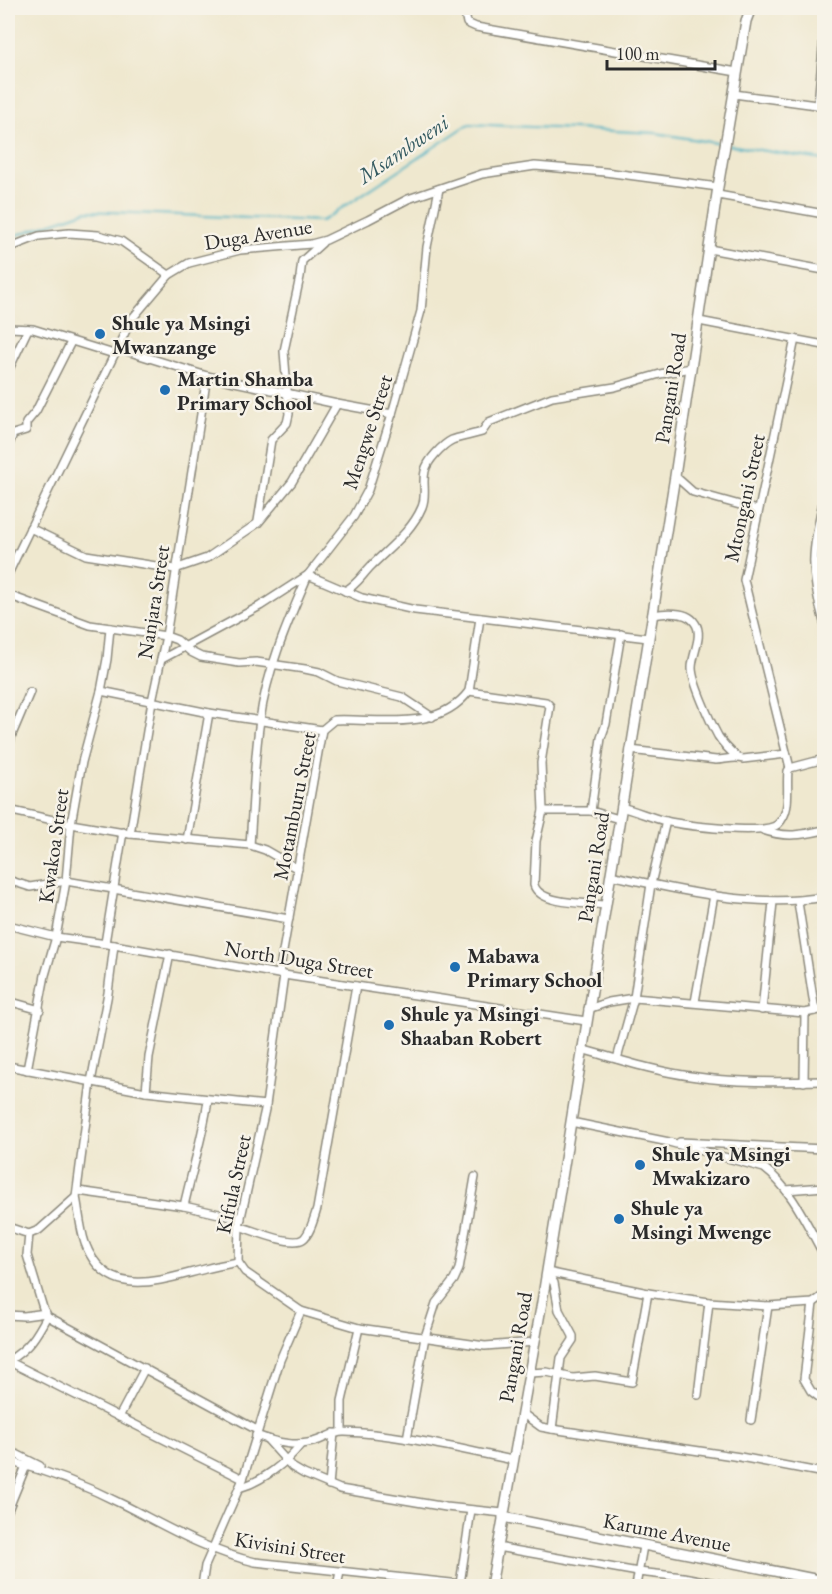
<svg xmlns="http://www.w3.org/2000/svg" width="832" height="1594" viewBox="0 0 832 1594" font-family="'EB Garamond',serif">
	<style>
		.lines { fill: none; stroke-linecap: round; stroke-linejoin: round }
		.stream { stroke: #46b1c4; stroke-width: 2 }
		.street-casing { stroke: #8d8a7d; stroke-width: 10 }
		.secondary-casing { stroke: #8d8a7d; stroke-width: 12 }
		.street { stroke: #fff; stroke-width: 7 }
		.secondary { stroke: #fff; stroke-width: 9 }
		.poi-dot { fill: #1f6fb2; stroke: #f7f3e8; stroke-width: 2 }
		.labels { text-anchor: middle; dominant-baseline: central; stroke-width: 5; stroke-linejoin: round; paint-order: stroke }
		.street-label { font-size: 21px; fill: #2b2b2b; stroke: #f7f3e8 }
		.poi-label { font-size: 21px; font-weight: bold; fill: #2b2b2b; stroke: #f7f3e8; text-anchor: start }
		.water-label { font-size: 22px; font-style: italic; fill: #345a61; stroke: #f7f3e8 }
	</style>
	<rect width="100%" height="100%" fill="#f7f3e8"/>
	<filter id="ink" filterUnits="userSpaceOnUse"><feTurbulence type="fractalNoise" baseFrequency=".0167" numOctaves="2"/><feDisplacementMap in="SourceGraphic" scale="12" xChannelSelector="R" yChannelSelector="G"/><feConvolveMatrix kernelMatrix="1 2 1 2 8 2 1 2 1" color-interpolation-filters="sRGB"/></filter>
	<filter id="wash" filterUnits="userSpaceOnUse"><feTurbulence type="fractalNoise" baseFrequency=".008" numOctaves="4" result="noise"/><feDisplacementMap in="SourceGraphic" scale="24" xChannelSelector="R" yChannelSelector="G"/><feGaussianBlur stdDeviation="1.35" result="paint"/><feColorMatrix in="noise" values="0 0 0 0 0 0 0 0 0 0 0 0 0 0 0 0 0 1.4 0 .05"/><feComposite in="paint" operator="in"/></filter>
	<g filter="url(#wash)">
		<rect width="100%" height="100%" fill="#efe8cf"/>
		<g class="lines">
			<g class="stream">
				<path d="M728 145 824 160"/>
				<path d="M8 238 87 211 322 221 469 124 656 133 722 144"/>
			</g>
		</g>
	</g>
	<g filter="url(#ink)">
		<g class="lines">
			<g class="street-casing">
				<g id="street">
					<path d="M464 8 467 23 476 27 737 72"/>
					<path d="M734 94 824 106"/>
					<path d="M818 105 824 36"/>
					<path d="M718 195 824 214"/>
					<path d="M8 248 39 236 69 233 98 235 121 241 169 275"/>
					<path d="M709 249 824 270"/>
					<path d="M699 321 824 345"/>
					<path d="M8 328 33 329 114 354"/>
					<path d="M117 348 207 376 337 404 392 414"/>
					<path d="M8 371 28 329"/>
					<path d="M8 447 13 434 26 430V423L36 411 71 342"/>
					<path d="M675 476 693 492 758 510"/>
					<path d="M824 498C812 549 809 570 824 622"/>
					<path d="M258 521 271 440 287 423 289 414 284 351 300 277 302 261 322 243"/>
					<path d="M30 528 86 555 175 569 207 558 258 523 292 482 337 404"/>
					<path d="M8 574 131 320 169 275 189 263 240 250 311 244 326 240 368 220 408 199 482 174 535 166 605 172 718 187"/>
					<path d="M345 591C357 585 362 575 371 566 389 548 412 531 422 507 427 495 422 483 425 471 427 461 442 445 452 440 456 438 476 434 482 432L489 422 552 397 615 387 660 374 691 368"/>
					<path d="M8 595 90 625 166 636 177 640 191 652 201 657 239 663 256 662 305 669 319 672 337 681 402 697 432 717"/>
					<path d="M652 615C664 613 687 610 695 623 704 635 692 654 692 668 692 682 711 723 718 736 723 744 730 751 737 757"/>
					<path d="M162 659 260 606 308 575 354 516 368 490 392 414 421 311 427 247 439 189"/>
					<path d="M101 691 209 713 322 730"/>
					<path d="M469 691 546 702 550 706 541 763 543 811 536 841 534 885C540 905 587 903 605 905"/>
					<path d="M630 750 716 760C726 760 734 756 743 759L786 754"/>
					<path d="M8 754 11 737 30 692"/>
					<path d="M790 768 744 580 795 339"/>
					<path d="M621 807C636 811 650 817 665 821 683 825 766 836 778 824 792 811 786 788 788 771L790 768 824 759"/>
					<path d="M8 810 71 824 130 834 250 845 265 850 298 869"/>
					<path d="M543 811H591L619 819"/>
					<path d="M591 811 601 738 606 724 621 634"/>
					<path d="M763 830C785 838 802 835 824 830"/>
					<path d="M130 834 152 701 166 636 207 376"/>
					<path d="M187 840 209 713"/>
					<path d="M250 845C253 804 254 761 260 720 267 669 288 622 308 575L362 598 415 610 648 638"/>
					<path d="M610 875C678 890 755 909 824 897"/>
					<path d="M8 880 30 887 66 881 289 919"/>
					<path d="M798 902 815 1011"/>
					<path d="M8 925 56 937 114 945 284 975 586 1021"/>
					<path d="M105 943 123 832"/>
					<path d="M279 974 322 730 334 720C379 718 438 733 469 691L480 618"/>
					<path d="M284 975 266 1105 239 1226 238 1262 245 1272 301 1311 359 1328 485 1346 535 1342"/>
					<path d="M8 1001 40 1010"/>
					<path d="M695 1002 714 895"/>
					<path d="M588 1009 609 1002 634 998 805 1013 824 1009"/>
					<path d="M762 1010 773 902"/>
					<path d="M581 1049C617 1059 653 1071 690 1076 734 1083 779 1082 824 1081"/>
					<path d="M617 1059 634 998 651 884 666 821"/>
					<path d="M8 1066 146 1092 266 1105"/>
					<path d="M27 1070 45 975 56 937 66 881 71 824 82 762 101 691 107 659 110 628"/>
					<path d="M804 1082 805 1013"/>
					<path d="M146 1092 149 1057 170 954"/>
					<path d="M571 1122 669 1142 764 1168C792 1189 807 1225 824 1255"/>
					<path d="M680 1142 824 1149"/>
					<path d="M786 1190 824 1187"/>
					<path d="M78 1191 184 1206 241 1219"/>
					<path d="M76 1197C79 1211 80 1229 85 1243 107 1302 161 1280 205 1269 216 1266 227 1264 238 1262"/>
					<path d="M184 1206C192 1170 203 1136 208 1100"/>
					<path d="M239 1226C252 1230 292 1247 303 1239 310 1234 314 1218 317 1209L356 986"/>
					<path d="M8 1227 29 1234 39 1230 76 1197 91 1082 108 993 114 945"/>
					<path d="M29 1234 27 1255 43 1308 47 1316 257 1430"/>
					<path d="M547 1272 648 1293 709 1302 768 1306 813 1303 824 1295"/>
					<path d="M547 1272 554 1283 559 1310 573 1336V1340L561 1358 552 1429"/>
					<path d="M813 1303 804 1379 811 1391 824 1401"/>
					<path d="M8 1315 24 1316 46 1313"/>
					<path d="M8 1361 243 1479"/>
					<path d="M8 1361C29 1348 36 1337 47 1316"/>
					<path d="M529 1373 547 1372 573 1378 595 1376 632 1382 648 1293"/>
					<path d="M698 1395 709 1302"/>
					<path d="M522 1413 541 1427 552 1429 740 1457 824 1473"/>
					<path d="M119 1417 145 1368"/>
					<path d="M751 1420 768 1306"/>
					<path d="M342 1431V1401L359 1328"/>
					<path d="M256 1435C277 1443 297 1448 319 1440 327 1437 336 1431 345 1432 401 1434 458 1449 513 1460"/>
					<path d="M267 1439 292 1467 304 1474 340 1489 446 1507 503 1513"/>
					<path d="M407 1439 425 1337 436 1303 454 1280 459 1269 475 1177"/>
					<path d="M8 1450 40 1466"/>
					<path d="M8 1461C48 1471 87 1486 124 1505 169 1528 205 1550 255 1562L479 1586"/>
					<path d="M329 1485 334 1433"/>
					<path d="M239 1488C263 1481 286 1463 301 1444"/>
					<path d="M8 1510 26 1466"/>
					<path d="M497 1547 638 1572 683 1577 731 1586"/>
					<path d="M822 1580 824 1567"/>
					<path d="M460 1584 471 1510"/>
					<path d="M202 1586 205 1566 243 1479 280 1360 301 1311"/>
					<path d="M337 1586 340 1572"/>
					<path d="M636 1586 643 1546"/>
				</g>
			</g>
			<g class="secondary-casing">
				<g id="secondary">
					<path d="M503 1517 824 1581"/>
					<path d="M491 1586 542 1302 675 476 718 187 746 21 751 8"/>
				</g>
			</g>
			<use href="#street" class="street"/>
			<use href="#secondary" class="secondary"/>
		</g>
	</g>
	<g class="poi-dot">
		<circle cx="100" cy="334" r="6"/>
		<circle cx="165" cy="390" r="6"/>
		<circle cx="455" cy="967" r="6"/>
		<circle cx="389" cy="1025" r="6"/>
		<circle cx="640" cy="1165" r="6"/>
		<circle cx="619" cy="1219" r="6"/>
	</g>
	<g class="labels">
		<g class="street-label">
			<text transform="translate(258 234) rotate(-9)">Duga Avenue</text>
			<text transform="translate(670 388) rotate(-81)">Pangani Road</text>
			<text transform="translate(367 432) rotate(-72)">Mengwe Street</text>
			<text transform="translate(744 498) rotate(-78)">Mtongani Street</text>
			<text transform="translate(153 602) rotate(-81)">Nanjara Street</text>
			<text transform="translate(294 806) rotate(-79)">Motamburu Street</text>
			<text transform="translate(53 846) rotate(-82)">Kwakoa Street</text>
			<text transform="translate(593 867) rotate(-81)">Pangani Road</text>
			<text transform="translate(299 959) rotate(9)">North Duga Street</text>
			<text transform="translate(233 1184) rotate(-78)">Kifula Street</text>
			<text transform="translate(515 1347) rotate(-80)">Pangani Road</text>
			<text transform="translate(667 1532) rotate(11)">Karume Avenue</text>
			<text transform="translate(290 1547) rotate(9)">Kivisini Street</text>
		</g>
		<g class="poi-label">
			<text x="112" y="322">Shule ya Msingi<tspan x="112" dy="24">Mwanzange</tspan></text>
			<text x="177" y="378">Martin Shamba<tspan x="177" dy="24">Primary School</tspan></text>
			<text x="467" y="955">Mabawa<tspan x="467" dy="24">Primary School</tspan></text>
			<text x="401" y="1013">Shule ya Msingi<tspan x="401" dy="24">Shaaban Robert</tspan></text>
			<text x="652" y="1153">Shule ya Msingi<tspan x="652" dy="24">Mwakizaro</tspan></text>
			<text x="631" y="1207">Shule ya<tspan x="631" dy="24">Msingi Mwenge</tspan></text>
		</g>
		<g class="water-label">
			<text transform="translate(403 149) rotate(-34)">Msambweni</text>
		</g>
	</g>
	<rect width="832" height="1594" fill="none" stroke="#f7f3e8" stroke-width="30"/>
	<path d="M607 60v9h108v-9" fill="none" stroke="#2b2b2b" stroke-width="3"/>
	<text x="616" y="60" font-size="18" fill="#2b2b2b" stroke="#f7f3e8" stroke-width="4.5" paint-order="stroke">100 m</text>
</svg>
